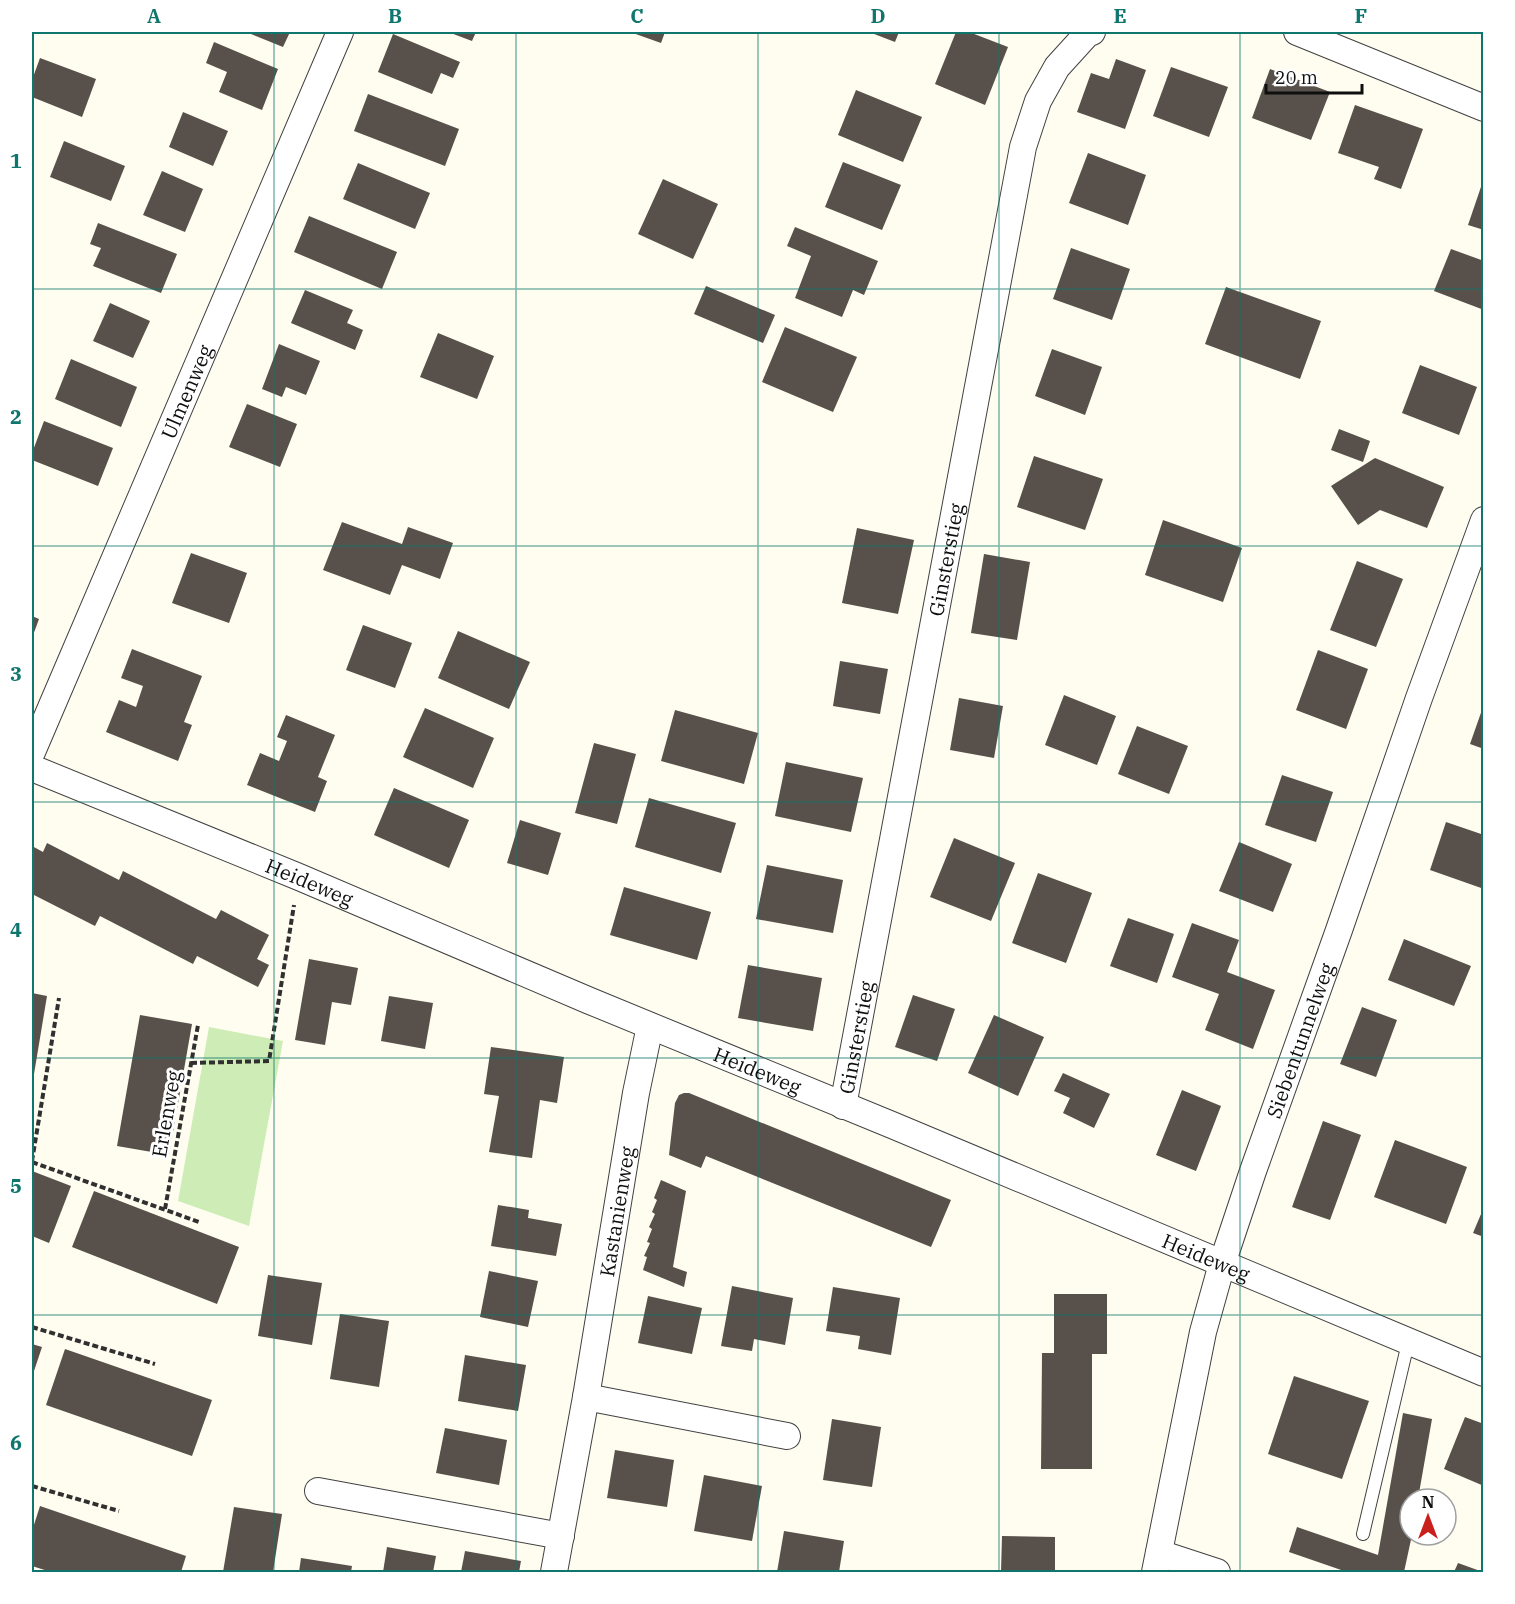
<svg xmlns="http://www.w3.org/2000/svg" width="1515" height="1604" viewBox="0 0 1515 1604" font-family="'IBM Plex Serif',serif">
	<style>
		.green { fill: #ceedb6 }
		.building { fill: #58504a }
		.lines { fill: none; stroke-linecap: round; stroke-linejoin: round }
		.lane-casing { stroke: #414141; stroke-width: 14 }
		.street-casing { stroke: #414141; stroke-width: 28 }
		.path { stroke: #303030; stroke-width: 4; stroke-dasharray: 6 3; stroke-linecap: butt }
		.lane { stroke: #fff; stroke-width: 12 }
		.street { stroke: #fff; stroke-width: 26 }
		.grid { fill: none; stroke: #0f766e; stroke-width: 1.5; stroke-opacity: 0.55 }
		.labels { text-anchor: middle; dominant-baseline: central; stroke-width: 6; stroke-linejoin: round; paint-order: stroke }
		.street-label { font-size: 20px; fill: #0e0e0e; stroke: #fff }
		.neatline { fill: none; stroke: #0f766e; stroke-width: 2 }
		.grid-label { font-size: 20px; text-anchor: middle; font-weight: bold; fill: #0f766e }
	</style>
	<rect width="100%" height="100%" fill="#fffdf0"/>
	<path class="green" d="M209 1027 283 1041 249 1226 178 1201Z"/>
	<g class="building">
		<path d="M246 32H290L283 47Z"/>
		<path d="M448 32H476L472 41Z"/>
		<path d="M630 32H665L661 43Z"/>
		<path d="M869 32H899L895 42Z"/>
		<path d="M956 32H969L1008 47 985 105 935 84Z"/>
		<path d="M393 34 460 62 453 78 441 73 432 94 378 72Z"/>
		<path d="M214 42 278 69 262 110 219 92 227 72 206 63Z"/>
		<path d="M40 58 96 79 82 117 32 97V80Z"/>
		<path d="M1116 59 1146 70 1125 129 1077 112 1091 73 1109 79Z"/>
		<path d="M1171 67 1228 87 1209 137 1153 116Z"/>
		<path d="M1270 69 1330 92 1311 140 1252 118Z"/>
		<path d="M856 90 922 117 903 162 838 135Z"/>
		<path d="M368 94 459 129 445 166 354 131Z"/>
		<path d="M1355 105 1423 129 1401 189 1374 179 1379 167 1338 153Z"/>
		<path d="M183 112 228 131 213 166 169 147Z"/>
		<path d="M64 141 125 166 111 201 50 177Z"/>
		<path d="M1088 153 1146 175 1128 225 1069 203Z"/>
		<path d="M843 162 901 185 882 230 825 207Z"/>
		<path d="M358 163 430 193 415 229 343 199Z"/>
		<path d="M162 171 203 189 185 232 143 215Z"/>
		<path d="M663 179 718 204 693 259 638 234Z"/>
		<path d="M1483 181H1484V230L1468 225Z"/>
		<path d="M309 216 397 252 382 289 294 252Z"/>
		<path d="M98 223 177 254 161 293 93 266 101 248 90 244Z"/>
		<path d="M795 227 878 261 864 295 853 290 842 317 795 298 811 256 787 246Z"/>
		<path d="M1071 248 1130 269 1112 320 1053 299Z"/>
		<path d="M1451 249 1484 261V310L1434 291Z"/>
		<path d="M706 286 775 315 763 343 694 314Z"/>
		<path d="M1226 287 1321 321 1300 379 1205 344Z"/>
		<path d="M305 290 353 310 347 323 363 330 355 350 291 323Z"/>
		<path d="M110 303 150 321 133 358 93 341Z"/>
		<path d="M785 327 857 357 833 412 762 382Z"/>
		<path d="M438 333 494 356 477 399 420 377Z"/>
		<path d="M279 344 320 361 306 395 286 387 282 397 262 389Z"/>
		<path d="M1052 349 1102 367 1085 415 1035 396Z"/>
		<path d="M71 359 137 387 121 427 55 399Z"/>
		<path d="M1420 365 1477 387 1459 435 1402 413Z"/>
		<path d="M247 404 297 424 280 467 229 447Z"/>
		<path d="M44 421 113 448 98 486 32 460V453Z"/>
		<path d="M1339 429 1370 441 1363 462 1331 450Z"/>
		<path d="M1034 456 1103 479 1085 530 1017 507Z"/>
		<path d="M1375 458 1444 487 1427 528 1380 510 1358 525 1331 486Z"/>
		<path d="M1163 520 1242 548 1223 602 1145 575Z"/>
		<path d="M342 522 402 544 408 527 453 543 440 579 402 565 390 595 323 570Z"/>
		<path d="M857 528 914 540 898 614 842 603Z"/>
		<path d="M191 553 247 573 229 623 172 603Z"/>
		<path d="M984 554 1030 562 1017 640 971 633Z"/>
		<path d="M1357 561 1403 579 1376 647 1330 630Z"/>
		<path d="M32 616 39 619 32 638Z"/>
		<path d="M363 625 412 643 395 688 346 670Z"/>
		<path d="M458 631 530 662 509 709 438 678Z"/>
		<path d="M132 649 202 676 184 722 192 725 178 761 106 732 119 700 136 707 143 686 121 678Z"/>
		<path d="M1318 650 1368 669 1346 729 1296 710Z"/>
		<path d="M840 661 888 669 880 714 833 706Z"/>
		<path d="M1064 695 1116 716 1097 765 1045 745Z"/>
		<path d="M959 698 1003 706 994 758 950 750Z"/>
		<path d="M1483 707H1484V749L1470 744Z"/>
		<path d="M425 708 494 738 473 788 403 757Z"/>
		<path d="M675 710 758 733 744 784 661 761Z"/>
		<path d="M286 715 335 735 318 777 327 781 315 812 247 785 260 753 279 761 287 741 277 737Z"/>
		<path d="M1137 726 1188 746 1169 794 1118 774Z"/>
		<path d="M594 743 636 754 617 824 575 813Z"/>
		<path d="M786 762 863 778 851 832 775 816Z"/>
		<path d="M1282 775 1333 792 1316 842 1265 825Z"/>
		<path d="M394 788 469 820 449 868 374 835Z"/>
		<path d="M649 798 736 823 721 873 635 847Z"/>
		<path d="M520 820 561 833 548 875 507 863Z"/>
		<path d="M1446 822 1484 835V889L1430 870Z"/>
		<path d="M954 838 1015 863 991 921 930 897Z"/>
		<path d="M1239 842 1292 864 1273 912 1219 891Z"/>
		<path d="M47 843 119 880 123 871 216 919 221 910 269 935 257 959 269 965 258 987 197 956 193 964 100 916 95 926 32 894V846L43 852Z"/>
		<path d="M767 865 843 880 833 933 756 919Z"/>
		<path d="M1038 873 1092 893 1066 963 1012 943Z"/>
		<path d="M624 887 711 912 697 960 610 935Z"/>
		<path d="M1128 918 1174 934 1157 983 1110 966Z"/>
		<path d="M1192 923 1239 940 1227 972 1275 990 1253 1049 1205 1030 1219 994 1172 977Z"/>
		<path d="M1404 939 1471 966 1454 1006 1388 980Z"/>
		<path d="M309 959 358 968 351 1005 332 1002 325 1045 295 1040Z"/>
		<path d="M748 965 822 978 813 1031 738 1018Z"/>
		<path d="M32 993 47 996 33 1080H32Z"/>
		<path d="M913 995 955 1009 937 1061 895 1047Z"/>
		<path d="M389 996 433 1003 425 1049 381 1041Z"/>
		<path d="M1362 1007 1397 1020 1376 1077 1340 1064Z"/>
		<path d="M140 1015 192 1024 169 1155 117 1146Z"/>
		<path d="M994 1015 1044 1037 1018 1096 968 1073Z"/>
		<path d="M491 1047 564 1057 557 1103 540 1100 532 1158 489 1152 499 1096 484 1094Z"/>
		<path d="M1063 1073 1110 1094 1094 1128 1063 1113 1070 1098 1054 1091Z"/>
		<path d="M1182 1090 1221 1106 1196 1171 1156 1155Z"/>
		<path d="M684 1093H689L951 1200 931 1247 706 1156 701 1168 669 1155 675 1103 679 1095Z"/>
		<path d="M1323 1121 1361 1135 1330 1220 1292 1207Z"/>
		<path d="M1395 1140 1467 1167 1446 1224 1374 1197Z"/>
		<path d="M32 1171 71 1186 49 1243 32 1236Z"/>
		<path d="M661 1180 686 1191 673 1267 687 1272 684 1287 643 1270 647 1257 644 1256 650 1243 647 1242 652 1229 649 1227 655 1214 652 1212 657 1200 654 1198Z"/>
		<path d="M94 1191 239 1247 217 1304 72 1247Z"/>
		<path d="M498 1205 529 1210 528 1218 562 1224 556 1256 491 1246Z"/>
		<path d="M1484 1207V1237L1473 1233Z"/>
		<path d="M489 1271 538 1281 528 1327 480 1317Z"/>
		<path d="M268 1275 322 1283 312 1345 258 1336Z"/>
		<path d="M732 1286 793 1298 785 1345 754 1339 752 1351 721 1346Z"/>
		<path d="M833 1287 900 1298 891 1355 858 1349 860 1336 826 1331Z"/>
		<path d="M1054 1294H1107V1354H1092V1469H1041L1042 1353H1054Z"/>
		<path d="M648 1296 702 1308 692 1354 638 1343Z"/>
		<path d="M340 1314 389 1321 379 1387 330 1379Z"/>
		<path d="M32 1344 42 1347 32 1377Z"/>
		<path d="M65 1349 212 1400 192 1456 46 1405Z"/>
		<path d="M465 1355 526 1365 518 1411 458 1401Z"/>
		<path d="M1294 1376 1369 1401 1342 1479 1268 1454Z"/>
		<path d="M1403 1413 1432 1419 1418 1499H1410V1535H1412L1404 1572H1347L1289 1552 1297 1527 1378 1555Z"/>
		<path d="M1465 1417 1484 1424V1486L1444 1469Z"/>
		<path d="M832 1419 881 1427 872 1487 823 1480Z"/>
		<path d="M445 1428 507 1440 499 1485 436 1473Z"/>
		<path d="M615 1450 674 1460 667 1507 607 1498Z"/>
		<path d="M704 1475 762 1486 752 1541 694 1531Z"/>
		<path d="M40 1506 186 1556 181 1572H51L32 1566V1531Z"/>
		<path d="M234 1507 282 1514 273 1572H223Z"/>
		<path d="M784 1531 844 1541 839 1572H777Z"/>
		<path d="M1002 1536 1055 1537V1572H1001Z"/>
		<path d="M387 1547 436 1556 433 1572H383Z"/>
		<path d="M465 1551 521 1561 519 1572H461Z"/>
		<path d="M301 1558 352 1566 351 1572H299Z"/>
		<path d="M1458 1563 1483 1572H1454Z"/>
	</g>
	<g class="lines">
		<g class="lane-casing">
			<path id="lane" d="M1363 1534 1408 1343"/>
		</g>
		<g class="street-casing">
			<g id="street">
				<path d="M1297 32 1484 108"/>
				<path id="s1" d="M32 752 340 32"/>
				<path id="s2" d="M32 768 299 877 590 1001 892 1125 1484 1373"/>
				<path id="s3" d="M843 1106 1023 147 1038 101 1057 67 1087 34 1092 32"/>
				<path d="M586 1397 787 1436"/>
				<path d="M318 1491 561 1536"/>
				<path d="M1159 1553 1217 1572"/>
				<path id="s4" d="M554 1572 586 1397 636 1093 650 1026"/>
				<path id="s5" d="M1155 1572 1203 1332 1222 1264 1253 1171 1339 930 1419 698 1484 520"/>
			</g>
		</g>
		<g class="path">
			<path d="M191 1063 269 1061 294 905"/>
			<path d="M32 1161 59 998"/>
			<path d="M32 1162 199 1222"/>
			<path d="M165 1209 198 1025"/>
			<path d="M32 1327 155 1364"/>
			<path d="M32 1486 119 1511"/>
		</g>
		<use href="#lane" class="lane"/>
		<use href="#street" class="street"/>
	</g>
	<path class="grid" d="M274 32V1572M516 32V1572M758 32V1572M999 32V1572M1240 32V1572M32 289H1484M32 546H1484M32 802H1484M32 1058H1484M32 1315H1484"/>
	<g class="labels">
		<g class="street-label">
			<text stroke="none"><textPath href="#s1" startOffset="392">Ulmenweg</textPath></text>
			<text stroke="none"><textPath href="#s3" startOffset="556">Ginsterstieg</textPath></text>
			<text stroke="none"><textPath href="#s2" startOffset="300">Heideweg</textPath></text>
			<text stroke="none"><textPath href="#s3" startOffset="70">Ginsterstieg</textPath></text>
			<text stroke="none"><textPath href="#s5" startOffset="552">Siebentunnelweg</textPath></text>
			<text stroke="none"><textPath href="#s2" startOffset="786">Heideweg</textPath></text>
			<text transform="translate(166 1114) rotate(-80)">Erlenweg</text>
			<text stroke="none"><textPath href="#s4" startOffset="366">Kastanienweg</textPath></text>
			<text stroke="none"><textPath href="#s2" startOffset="1272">Heideweg</textPath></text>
		</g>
	</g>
	<rect width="1515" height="1604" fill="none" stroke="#ffffff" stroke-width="66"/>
	<g transform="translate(1428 1517)"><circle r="28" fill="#ffffff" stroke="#9f9f9f" stroke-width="1.5"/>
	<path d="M0-4.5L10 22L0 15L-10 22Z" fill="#ca201b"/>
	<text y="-9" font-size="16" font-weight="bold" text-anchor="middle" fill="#0e0e0e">N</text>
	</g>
	<path d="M1266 84v9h96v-9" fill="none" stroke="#0e0e0e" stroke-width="3"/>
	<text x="1275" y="84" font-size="18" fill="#0e0e0e" stroke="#ffffff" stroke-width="4.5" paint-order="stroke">20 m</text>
	<rect x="33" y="33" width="1449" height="1538" class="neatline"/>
	<g class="grid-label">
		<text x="154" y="23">A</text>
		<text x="395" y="23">B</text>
		<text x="637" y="23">C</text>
		<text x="878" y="23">D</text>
		<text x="1120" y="23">E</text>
		<text x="1361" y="23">F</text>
		<text x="16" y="168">1</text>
		<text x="16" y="424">2</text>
		<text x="16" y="681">3</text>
		<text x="16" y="937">4</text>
		<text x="16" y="1193">5</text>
		<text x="16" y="1450">6</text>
	</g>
</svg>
